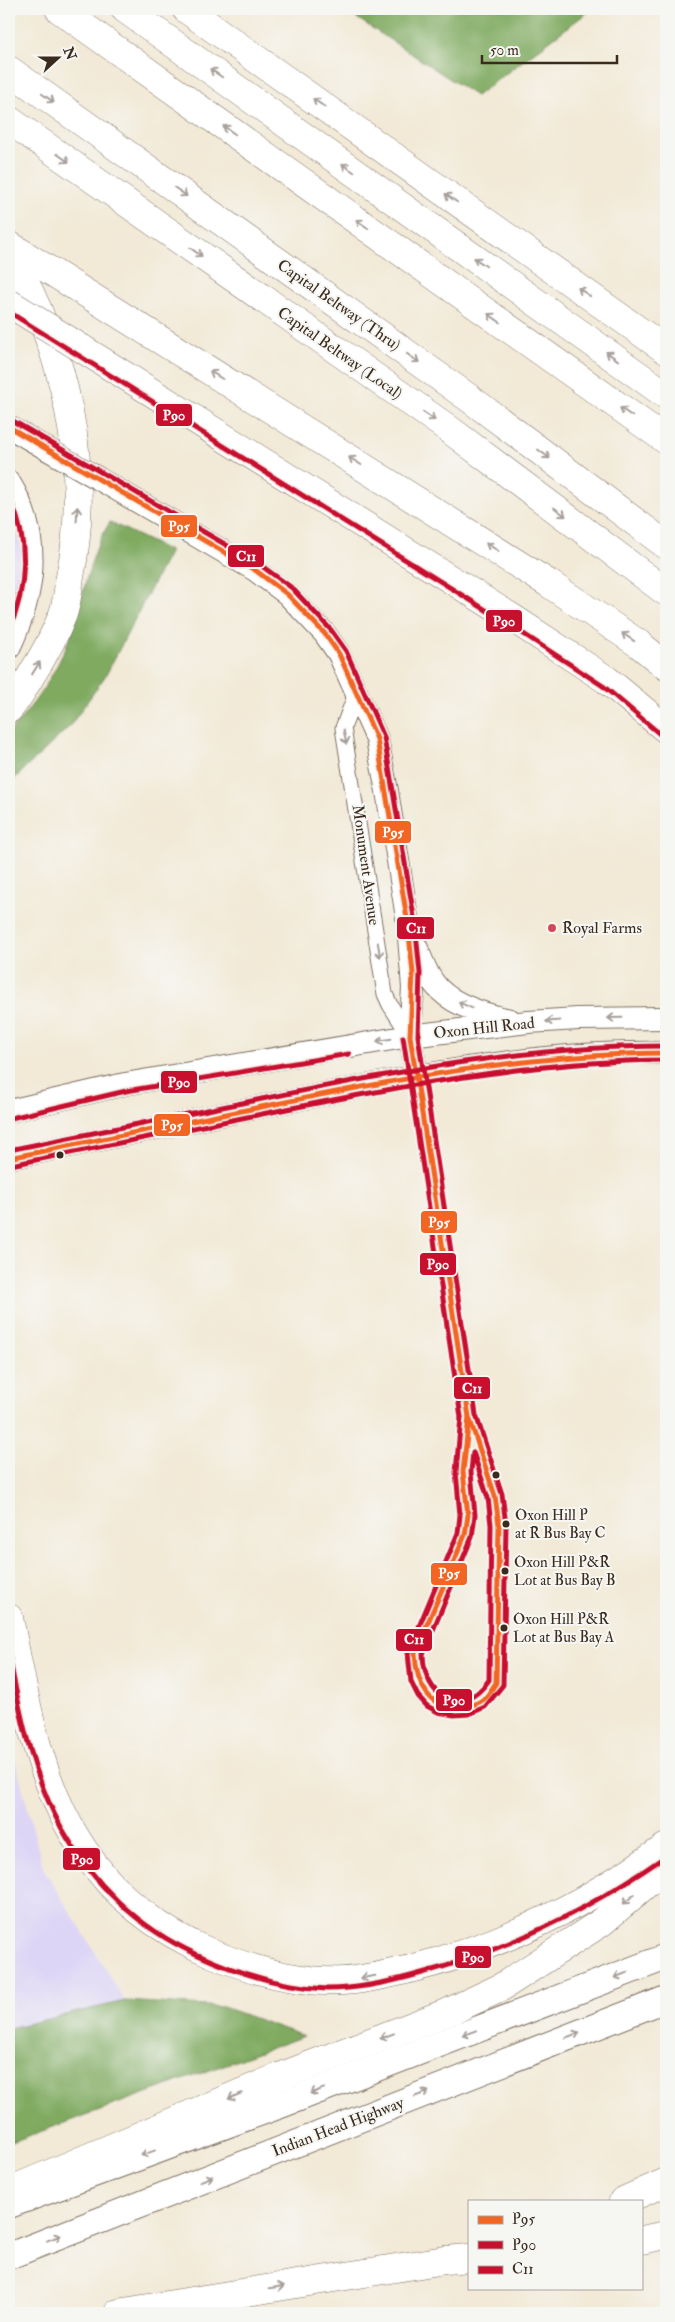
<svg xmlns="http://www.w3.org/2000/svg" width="675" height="2322" viewBox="0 0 675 2322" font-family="'IM FELL Double Pica',serif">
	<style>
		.built { fill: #ddd5f6 }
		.forest { fill: #7faa61; stroke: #5d6a40 }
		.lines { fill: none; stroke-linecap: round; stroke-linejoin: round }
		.minor-casing { stroke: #7b6d5e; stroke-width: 17 }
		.secondary-casing { stroke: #7b6d5e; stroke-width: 24 }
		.trunk-casing { stroke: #7b6d5e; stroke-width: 28 }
		.motorway-casing { stroke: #7b6d5e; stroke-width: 29 }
		.minor { stroke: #fff; stroke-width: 15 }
		.secondary { stroke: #fff; stroke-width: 22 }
		.trunk { stroke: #fff; stroke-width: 26 }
		.motorway { stroke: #fff; stroke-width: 28 }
		.secondary-bridge-casing { stroke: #7b6d5e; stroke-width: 24; stroke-linecap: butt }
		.motorway-bridge-casing { stroke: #7b6d5e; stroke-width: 29; stroke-linecap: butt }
		.secondary-bridge { stroke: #fff; stroke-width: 22 }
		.motorway-bridge { stroke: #fff; stroke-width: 28 }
		.bus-1-casing { stroke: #f6f6f2; stroke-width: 9 }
		.bus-2-casing { stroke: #f6f6f2; stroke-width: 9 }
		.bus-3-casing { stroke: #f6f6f2; stroke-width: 9 }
		.bus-1 { stroke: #f26522; stroke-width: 5 }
		.bus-2 { stroke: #c8102e; stroke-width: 5 }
		.bus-3 { stroke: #c8102e; stroke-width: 5 }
		.oneway { stroke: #a79f9a }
		.poi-dot { fill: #d1495b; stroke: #f6f6f2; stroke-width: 2 }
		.bus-dot { fill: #3b2a1e; stroke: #f6f6f2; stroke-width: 2 }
		.labels { text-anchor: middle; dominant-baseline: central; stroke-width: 4; stroke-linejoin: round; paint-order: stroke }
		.bus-label { font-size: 15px; fill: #3b2a1e; stroke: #f6f6f2; text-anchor: start }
		.street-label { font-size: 16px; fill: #3b2a1e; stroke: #f6f6f2 }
		.poi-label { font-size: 16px; fill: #3b2a1e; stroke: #f6f6f2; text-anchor: start }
		.line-badge { stroke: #f6f6f2; stroke-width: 2 }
		.badge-label { font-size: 14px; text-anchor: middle; font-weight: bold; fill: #fff }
	</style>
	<rect width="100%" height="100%" fill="#f6f6f2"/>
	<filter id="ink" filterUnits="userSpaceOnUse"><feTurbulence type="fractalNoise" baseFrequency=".02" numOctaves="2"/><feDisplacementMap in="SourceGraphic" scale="10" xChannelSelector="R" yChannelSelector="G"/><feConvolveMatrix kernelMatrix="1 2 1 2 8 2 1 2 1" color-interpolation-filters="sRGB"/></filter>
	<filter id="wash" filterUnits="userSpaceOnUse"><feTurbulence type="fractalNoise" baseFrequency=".0096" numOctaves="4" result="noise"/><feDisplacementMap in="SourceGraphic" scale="20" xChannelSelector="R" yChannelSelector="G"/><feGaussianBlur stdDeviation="1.12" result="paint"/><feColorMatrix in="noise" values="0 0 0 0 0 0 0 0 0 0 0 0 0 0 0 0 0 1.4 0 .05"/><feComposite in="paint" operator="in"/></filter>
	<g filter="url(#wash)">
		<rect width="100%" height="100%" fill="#f2e9d6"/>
		<g class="built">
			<path d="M9 502 31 586 9 648Z"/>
			<path d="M9 1736 43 1868 125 2001 9 2028Z"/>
		</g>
		<g class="forest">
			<path d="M343 9H592L476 96Z"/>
			<path d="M110 522 170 551 106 675 70 726 9 784V732C38 701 61 666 74 625 85 590 90 553 110 522Z"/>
			<path d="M125 2001 223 2007 304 2036 9 2143V2028Z"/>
		</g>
	</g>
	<g filter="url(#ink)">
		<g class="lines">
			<g class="minor-casing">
				<path id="minor" d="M357 691 343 728 385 994 390 1005 410 1036"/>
			</g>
			<g class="secondary-casing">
				<g id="secondary">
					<path d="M9 427 47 449"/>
					<path d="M99 479 255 570 287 594 325 634 339 654 377 739 387 791 408 924 413 988 410 1036 417 1076"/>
					<path d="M9 482C43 537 35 593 9 648"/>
					<path d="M416 946C422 960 428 979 440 990 457 1007 487 1015 510 1020"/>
					<path d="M9 1111 125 1084 410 1036 528 1022 578 1019 666 1018"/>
					<path d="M9 1158C100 1139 192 1121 284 1102 410 1077 536 1050 666 1053"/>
				</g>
			</g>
			<g class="trunk-casing">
				<g id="trunk">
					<path d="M9 2205 283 2104 666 1957"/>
					<path d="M9 2256 666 1999"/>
				</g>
			</g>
			<g class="motorway-casing">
				<g id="motorway">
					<path d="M59 9 666 440"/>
					<path d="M125 9 666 395"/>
					<path d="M186 9 666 350"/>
					<path d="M9 70 469 398 666 545"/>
					<path d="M9 120 446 427 666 592"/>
					<path d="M9 245 548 583 639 644 666 666"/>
					<path d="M9 253C65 348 92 468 70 577 68 589 67 602 63 614 55 635 44 655 32 674 25 686 18 699 9 709"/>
					<path d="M81 348 514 619 607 680 666 729"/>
					<path d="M9 1618C25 1697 37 1781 83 1849 114 1896 159 1931 211 1953 251 1970 299 1983 343 1981 365 1980 389 1974 410 1969 504 1946 588 1903 666 1847"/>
					<path d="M9 2191 274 2079 451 2011 500 1988 602 1922 666 1867"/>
					<path d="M623 2201 666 2182"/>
					<path d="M641 2240 666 2235"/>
					<path d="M118 2313 445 2260 469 2258"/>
				</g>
			</g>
			<use href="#minor" class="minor"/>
			<use href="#secondary" class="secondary"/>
			<use href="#trunk" class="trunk"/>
			<use href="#motorway" class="motorway"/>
			<g class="secondary-bridge-casing">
				<path id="secondary-bridge" d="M47 449 99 479"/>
			</g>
			<g class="motorway-bridge-casing">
				<path id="motorway-bridge" d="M9 303 81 348"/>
			</g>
			<use href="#secondary-bridge" class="secondary-bridge"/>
			<use href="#motorway-bridge" class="motorway-bridge"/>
			<g class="bus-1-casing">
				<g id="bus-1">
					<path d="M9 427 255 570 287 594 325 634 339 654 377 739 408 924 413 973 410 1036 469 1417"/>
					<path d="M9 1158C93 1141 177 1124 261 1107 396 1079 529 1054 666 1053"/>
					<path d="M469 1417 495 1496 499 1525 496 1683C492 1688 489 1695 484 1699 479 1703 469 1706 462 1707 428 1711 416 1682 415 1653L465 1535 468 1515 463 1472Z"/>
				</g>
			</g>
			<g class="bus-2-casing">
				<g id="bus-2">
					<path d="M9 312 510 625 603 686 661 735"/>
					<path d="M9 498C30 539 27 588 9 630"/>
					<path d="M403 1037 461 1417"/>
					<path d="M11 1118 126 1091 349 1054"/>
					<path d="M11 1165C94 1148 178 1131 262 1114 396 1087 529 1061 666 1060"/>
					<path d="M473 1452 488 1498 491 1525 489 1680C461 1720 424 1698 423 1654L472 1537 475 1515 471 1472Z"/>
					<path d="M9 1655C20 1714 32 1774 61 1827 92 1883 138 1928 196 1954 237 1973 282 1987 327 1989 359 1989 391 1982 422 1973 511 1949 591 1908 666 1856"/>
				</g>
			</g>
			<g class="bus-3-casing">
				<g id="bus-3">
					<path d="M13 421 259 564 292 588 331 630 346 651 384 737 415 923 420 973 418 1036 476 1415 502 1494 506 1525 503 1685 485 1707 469 1714 454 1715 438 1712 427 1706 418 1696 411 1682 408 1653 458 1533 460 1515 456 1472 461 1417"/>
					<path d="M9 1150C92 1133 175 1117 257 1100 393 1072 527 1046 666 1046"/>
				</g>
			</g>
			<use href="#bus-1" class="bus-1"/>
			<use href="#bus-2" class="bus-2"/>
			<use href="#bus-3" class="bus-3"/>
		</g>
		<defs><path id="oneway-shaft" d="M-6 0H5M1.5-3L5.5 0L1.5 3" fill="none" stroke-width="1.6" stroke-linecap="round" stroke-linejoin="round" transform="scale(1.25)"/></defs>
		<g class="oneway">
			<use href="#oneway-shaft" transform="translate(216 73) rotate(-145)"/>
			<use href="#oneway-shaft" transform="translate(48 98) rotate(35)"/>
			<use href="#oneway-shaft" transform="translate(319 103) rotate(-145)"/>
			<use href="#oneway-shaft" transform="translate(229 130) rotate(-145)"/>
			<use href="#oneway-shaft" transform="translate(63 158) rotate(35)"/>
			<use href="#oneway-shaft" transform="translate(348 168) rotate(-145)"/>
			<use href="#oneway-shaft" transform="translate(181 192) rotate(35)"/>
			<use href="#oneway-shaft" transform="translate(451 198) rotate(-145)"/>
			<use href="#oneway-shaft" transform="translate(362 224) rotate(-145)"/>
			<use href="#oneway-shaft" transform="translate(196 252) rotate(35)"/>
			<use href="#oneway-shaft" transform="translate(480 262) rotate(-145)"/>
			<use href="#oneway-shaft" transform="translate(584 292) rotate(-145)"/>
			<use href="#oneway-shaft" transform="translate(494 318) rotate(-145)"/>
			<use href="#oneway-shaft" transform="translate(612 356) rotate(-144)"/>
			<use href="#oneway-shaft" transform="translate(413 358) rotate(35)"/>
			<use href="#oneway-shaft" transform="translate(216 375) rotate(-148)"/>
			<use href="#oneway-shaft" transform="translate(626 412) rotate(-145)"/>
			<use href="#oneway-shaft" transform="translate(429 416) rotate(35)"/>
			<use href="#oneway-shaft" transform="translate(544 454) rotate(37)"/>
			<use href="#oneway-shaft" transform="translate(355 461) rotate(-148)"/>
			<use href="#oneway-shaft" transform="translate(560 512) rotate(37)"/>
			<use href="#oneway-shaft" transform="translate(77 514) rotate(-87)"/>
			<use href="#oneway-shaft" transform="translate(492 547) rotate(-148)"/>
			<use href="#oneway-shaft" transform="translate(628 637) rotate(-146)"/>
			<use href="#oneway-shaft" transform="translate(36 668) rotate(-58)"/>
			<use href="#oneway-shaft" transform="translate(345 737) rotate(78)"/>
			<use href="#oneway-shaft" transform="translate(379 950) rotate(81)"/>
			<use href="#oneway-shaft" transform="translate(465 1005) rotate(-155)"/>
			<use href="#oneway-shaft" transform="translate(615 1018) rotate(179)"/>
			<use href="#oneway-shaft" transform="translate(553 1021) rotate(176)"/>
			<use href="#oneway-shaft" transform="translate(384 1040) rotate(170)"/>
			<use href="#oneway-shaft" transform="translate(629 1899) rotate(140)"/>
			<use href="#oneway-shaft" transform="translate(621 1975) rotate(159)"/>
			<use href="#oneway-shaft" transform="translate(368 1977) rotate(170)"/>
			<use href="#oneway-shaft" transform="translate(469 2033) rotate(159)"/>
			<use href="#oneway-shaft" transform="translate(573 2035) rotate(-21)"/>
			<use href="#oneway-shaft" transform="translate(387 2036) rotate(159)"/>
			<use href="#oneway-shaft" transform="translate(317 2091) rotate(159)"/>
			<use href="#oneway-shaft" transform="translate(422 2094) rotate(-21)"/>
			<use href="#oneway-shaft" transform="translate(235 2096) rotate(157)"/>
			<use href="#oneway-shaft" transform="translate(148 2153) rotate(160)"/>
			<use href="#oneway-shaft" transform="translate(206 2179) rotate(-21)"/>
			<use href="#oneway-shaft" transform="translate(54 2238) rotate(-21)"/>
			<use href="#oneway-shaft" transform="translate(277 2287) rotate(-9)"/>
		</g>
	</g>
	<circle class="poi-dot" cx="552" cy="928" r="5"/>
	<g class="bus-dot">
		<circle cx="60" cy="1155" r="4.5"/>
		<circle cx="496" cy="1475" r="4.5"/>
		<circle cx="506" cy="1524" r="4.5"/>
		<circle cx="505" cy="1571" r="4.5"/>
		<circle cx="504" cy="1628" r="4.5"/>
	</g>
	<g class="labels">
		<g class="bus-label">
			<text x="515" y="1515">Oxon Hill P<tspan x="515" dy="18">at R Bus Bay C</tspan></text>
			<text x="514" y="1562">Oxon Hill P&amp;R<tspan x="514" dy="18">Lot at Bus Bay B</tspan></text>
			<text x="513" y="1619">Oxon Hill P&amp;R<tspan x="513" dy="18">Lot at Bus Bay A</tspan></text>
		</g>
		<g class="street-label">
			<text transform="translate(339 305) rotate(35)">Capital Beltway (Thru)</text>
			<text transform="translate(340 353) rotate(35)">Capital Beltway (Local)</text>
			<text transform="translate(366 865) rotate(82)">Monument Avenue</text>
			<text transform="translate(484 1028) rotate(-6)">Oxon Hill Road</text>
			<text transform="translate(338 2127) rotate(-21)">Indian Head Highway</text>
		</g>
		<g class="poi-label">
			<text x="562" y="928">Royal Farms</text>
		</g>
	</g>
	<g class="line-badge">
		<rect x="155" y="403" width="38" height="24" rx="5" fill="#c8102e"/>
		<rect x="160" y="514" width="38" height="24" rx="5" fill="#f26522"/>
		<rect x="227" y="544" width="38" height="24" rx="5" fill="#c8102e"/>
		<rect x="485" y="609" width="38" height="24" rx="5" fill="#c8102e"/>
		<rect x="374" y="820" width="38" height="24" rx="5" fill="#f26522"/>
		<rect x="396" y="916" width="39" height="24" rx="5" fill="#c8102e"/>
		<rect x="160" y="1070" width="38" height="24" rx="5" fill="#c8102e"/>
		<rect x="153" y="1113" width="38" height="24" rx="5" fill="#f26522"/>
		<rect x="420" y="1210" width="38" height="24" rx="5" fill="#f26522"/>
		<rect x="419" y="1252" width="38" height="24" rx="5" fill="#c8102e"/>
		<rect x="453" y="1376" width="38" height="24" rx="5" fill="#c8102e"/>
		<rect x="430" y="1562" width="38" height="24" rx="5" fill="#f26522"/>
		<rect x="395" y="1628" width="38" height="24" rx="5" fill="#c8102e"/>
		<rect x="435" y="1688" width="38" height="24" rx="5" fill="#c8102e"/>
		<rect x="62" y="1847" width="39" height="24" rx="5" fill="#c8102e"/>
		<rect x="454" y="1945" width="38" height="24" rx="5" fill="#c8102e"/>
	</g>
	<g class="badge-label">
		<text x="174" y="420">P90</text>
		<text x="179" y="531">P95</text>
		<text x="246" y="561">C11</text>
		<text x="504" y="626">P90</text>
		<text x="393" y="837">P95</text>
		<text x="416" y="933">C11</text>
		<text x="179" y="1087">P90</text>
		<text x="172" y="1130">P95</text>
		<text x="439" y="1227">P95</text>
		<text x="438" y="1269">P90</text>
		<text x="472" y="1393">C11</text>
		<text x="449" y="1578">P95</text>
		<text x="414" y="1644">C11</text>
		<text x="454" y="1705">P90</text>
		<text x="82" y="1864">P90</text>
		<text x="473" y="1962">P90</text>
	</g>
	<rect width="675" height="2322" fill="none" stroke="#f6f6f2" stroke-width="30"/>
	<rect x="468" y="2200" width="175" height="90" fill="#f6f6f2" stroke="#aba49d"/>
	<rect x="478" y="2216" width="25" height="8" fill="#f26522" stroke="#aba49d"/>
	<text x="512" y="2224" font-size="15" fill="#3b2a1e">P95</text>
	<rect x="478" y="2241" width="25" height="8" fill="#c8102e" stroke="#aba49d"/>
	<text x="512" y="2250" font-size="15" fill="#3b2a1e">P90</text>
	<rect x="478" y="2266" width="25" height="8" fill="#c8102e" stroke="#aba49d"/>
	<text x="512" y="2274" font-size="15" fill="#3b2a1e">C11</text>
	<g transform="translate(58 58) rotate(69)" stroke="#f6f6f2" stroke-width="4" paint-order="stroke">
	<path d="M0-4L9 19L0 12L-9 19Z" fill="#3b2a1e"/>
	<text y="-8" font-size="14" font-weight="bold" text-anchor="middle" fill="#3b2a1e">N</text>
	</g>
	<path d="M482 55v8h135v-8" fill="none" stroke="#3b2a1e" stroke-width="2.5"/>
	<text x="490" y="55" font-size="15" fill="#3b2a1e" stroke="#f6f6f2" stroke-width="4" paint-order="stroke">50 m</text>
</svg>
